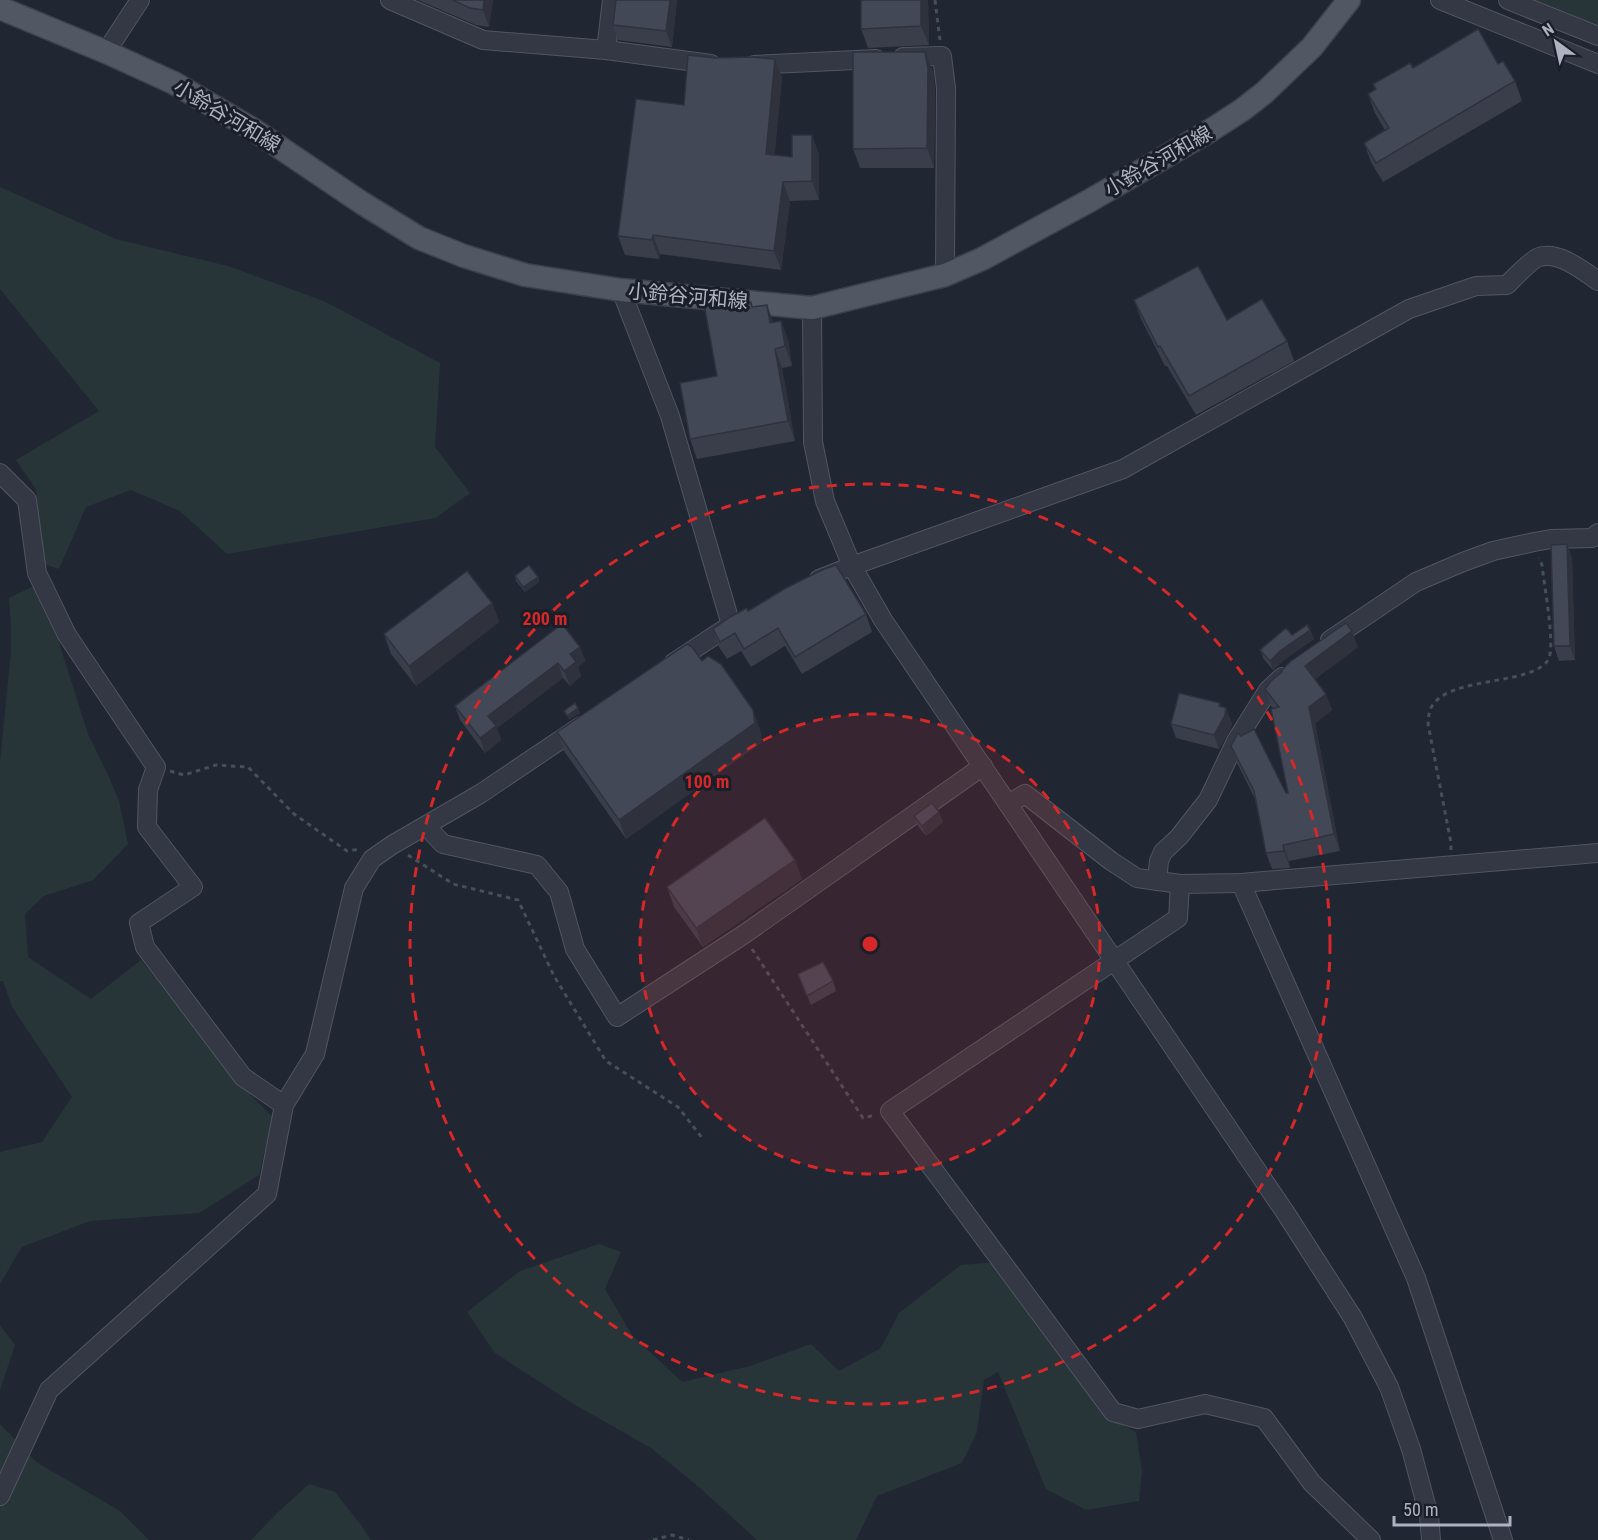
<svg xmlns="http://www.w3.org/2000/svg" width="1598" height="1540" viewBox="0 0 1598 1540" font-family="'Roboto Condensed','Noto Sans JP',sans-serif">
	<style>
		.green { fill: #273538 }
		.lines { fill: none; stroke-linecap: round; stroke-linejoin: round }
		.minor-casing { stroke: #525562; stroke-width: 20 }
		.major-casing { stroke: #3e414d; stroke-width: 25 }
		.path { stroke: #445156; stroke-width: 3; stroke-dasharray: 4.5 4.5; stroke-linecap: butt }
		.minor { stroke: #343844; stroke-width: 18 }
		.major { stroke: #525764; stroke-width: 22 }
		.wall { fill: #3a3e4b }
		.shaded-wall { fill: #2f323d }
		.building { fill: #434857; stroke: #2f323d; stroke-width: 1.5 }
		.ring { fill: none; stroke: #d62828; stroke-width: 3; stroke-dasharray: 10 8 }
		.labels { text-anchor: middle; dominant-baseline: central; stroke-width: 6; stroke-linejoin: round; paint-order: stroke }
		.street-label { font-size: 20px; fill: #aeb2c1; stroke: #1a1e28 }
		.centre { fill: #d62828; stroke: #1a1e28; stroke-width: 3 }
		.ring-label { font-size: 18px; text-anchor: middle; font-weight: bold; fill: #d62828; stroke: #1a1e28; stroke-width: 6; stroke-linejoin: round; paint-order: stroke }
	</style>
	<rect width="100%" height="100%" fill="#212633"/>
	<g class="green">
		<path d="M1532 0H1598V29Z"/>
		<path d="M0 187 116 239 228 266 326 302 440 363 435 447 470 493 435 518 227 554 180 511 131 490 86 507 59 569 44 564 36 489 16 460 99 411 0 289Z"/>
		<path d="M40 583 88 734 109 777 119 801 128 844 93 880 44 896 25 914 28 957 91 999 141 960 188 1017 236 1081 273 1117 259 1175 199 1213 90 1221 22 1247 0 1284V1152L42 1142 72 1097 12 1007 3 981H0V763L11 651V625L9 598Z"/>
		<path d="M599 1244 621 1252 605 1289 632 1335 682 1382 750 1366 811 1344 839 1371 881 1348 899 1313 961 1265 998 1262 1109 1418 1136 1432 1142 1472 1139 1501 1086 1510 1046 1489 998 1372 984 1380 977 1432 962 1463 877 1496 856 1540H757L699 1487 651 1448 572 1403 495 1353 467 1312 520 1271Z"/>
		<path d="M0 1325 15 1345 0 1390Z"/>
		<path d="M0 1424 36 1462 120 1511 149 1540H0Z"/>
		<path d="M309 1484 335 1492 361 1525 371 1540H251L277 1513Z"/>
	</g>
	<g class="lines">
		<g class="minor-casing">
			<g id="minor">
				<path d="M390 0 483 40 606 50 711 64"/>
				<path d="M1440 0 1598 64"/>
				<path d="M1508 0 1598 36"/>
				<path d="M606 50 612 0"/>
				<path d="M106 52 140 0"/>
				<path d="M903 57 942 56 946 88 945 275"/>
				<path d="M754 65 876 59"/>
				<path d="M621 290 670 416 731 625"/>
				<path d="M812 308 813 442 825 501 852 566 883 620 1285 1212 1353 1318 1389 1387 1411 1449 1429 1516 1431 1540"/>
				<path d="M0 473 27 500 37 573 67 635 156 767 148 790 147 827 193 887 139 923 145 947 243 1077 284 1105"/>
				<path d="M819 579 852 566 1123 469 1409 309 1476 286 1507 285C1513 279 1532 259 1539 257 1559 251 1582 270 1598 281"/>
				<path d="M1330 640 1416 582 1463 562 1493 551 1534 542 1551 539 1592 538 1598 533"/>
				<path d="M673 663 735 622"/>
				<path d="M1009 804 1025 794 1111 861 1137 878 1180 884 1241 883 1598 853"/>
				<path d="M426 826 443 844 537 865 559 892 575 949 617 1017 743 935 983 766"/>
				<path d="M1157 881 1159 861 1163 852 1179 837 1208 800 1236 741 1268 690 1282 677"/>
				<path d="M1241 883 1416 1278 1503 1540"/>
				<path d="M1180 884 1178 918 890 1111 1113 1412 1138 1419 1205 1404 1264 1418 1312 1483 1371 1540"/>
				<path d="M0 1496 49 1390 267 1194 284 1105 315 1054 354 888 372 859 392 845 480 794 581 726"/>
			</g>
		</g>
		<g class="major-casing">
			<path id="major" d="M0 8 106 52 174 83 254 130 362 203 419 238 464 256 525 275 621 290 812 308 945 275 982 259 1089 201 1208 132 1242 110 1264 93 1312 47 1349 0"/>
		</g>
		<g class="path">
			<path d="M935 0 940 40"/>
			<path d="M170 771 184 775 216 765 248 767 294 814 347 851 360 849"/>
			<path d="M1451 850V843L1428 724C1429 718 1428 712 1432 706 1451 675 1537 686 1549 658 1555 642 1544 585 1542 565L1539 558"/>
			<path d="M408 855 453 884 518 900 554 976 606 1061 678 1107 703 1139"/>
			<path d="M752 949 863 1118 875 1115"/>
			<path d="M653 1540 672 1535 689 1540"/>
		</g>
		<use href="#minor" class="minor"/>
		<use href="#major" class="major"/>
	</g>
	<g class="wall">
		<path d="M418 0H493L489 27 476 25Z"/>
		<path d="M616 0H677L672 47 618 40 613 25Z"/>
		<path d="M861 0H928L929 45 868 48 861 29Z"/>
		<path d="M775 59 782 78 774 155 792 157 819 154V200L790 201 781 270 660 254 659 259 625 255 618 236 684 105Z"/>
		<path d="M1498 64 1515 81 1522 101 1383 182 1371 162 1364 143 1385 130 1375 113 1368 94 1375 89 1373 84 1413 68Z"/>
		<path d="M933 71 935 89 934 168H860L853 149Z"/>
		<path d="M725 300 728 306 753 307 773 322 781 321 788 340 792 366 782 368 795 441 697 459 690 439 717 376Z"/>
		<path d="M1134 300 1227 320 1287 341 1294 361 1196 415 1167 366H1165L1141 319Z"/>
		<path d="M1567 544 1572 559 1575 660 1559 661 1554 646Z"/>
		<path d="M515 576 538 577 539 582 525 592 516 581Z"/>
		<path d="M492 603 499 622 416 686 391 654 384 634Z"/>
		<path d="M748 611 866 614 872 632 802 674 785 646 751 667 741 651 727 659 719 647 713 629Z"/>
		<path d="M1310 630 1314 639 1284 660 1273 670 1263 658 1260 650 1292 635Z"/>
		<path d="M580 647 585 661 578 667 581 676 570 686 563 678 497 728 501 740 485 753 460 720 455 706Z"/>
		<path d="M1358 647 1315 679 1332 710 1315 723 1340 851 1289 861 1290 868 1272 869 1266 853 1255 799 1237 763 1231 746 1286 793H1288L1273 708 1271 706 1265 689Z"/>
		<path d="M702 661 760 729 762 742 626 839 564 751 557 732Z"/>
		<path d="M1220 703 1221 707 1232 723 1230 730 1219 749 1176 738 1171 724Z"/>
		<path d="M939 812 943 822 926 836 918 826 914 816Z"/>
		<path d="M802 879 703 947 674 907 667 887Z"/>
		<path d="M798 974 833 981 836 991 811 1005Z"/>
	</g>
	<g class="shaded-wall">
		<path d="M484 0H493L489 27 483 10Z"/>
		<path d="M670 0H677L672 47 666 31Z"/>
		<path d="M921 0H928L929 45 921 26Z"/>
		<path d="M925 52 933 71 935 89 934 168 927 148Z"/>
		<path d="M775 59 782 78 773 173 766 154Z"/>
		<path d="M812 135 819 154V200L812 181Z"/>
		<path d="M783 182 790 201 781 270 774 251Z"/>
		<path d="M653 235 660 254 659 259 652 240Z"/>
		<path d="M767 305 774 324 770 323Z"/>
		<path d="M781 321 788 340 792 366 785 346Z"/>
		<path d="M775 349 782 368 795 441 788 421Z"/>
		<path d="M1567 544 1572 559 1575 660 1570 646Z"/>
		<path d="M538 577 539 582 525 592 523 587Z"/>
		<path d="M492 603 499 622 416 686 409 666Z"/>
		<path d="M1310 630 1314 639 1284 660 1273 670 1270 661 1280 651Z"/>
		<path d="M1352 631 1358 647 1311 682 1305 666Z"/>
		<path d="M580 647 585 661 578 667 581 676 570 686 564 671 570 654Z"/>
		<path d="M558 663 563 678 497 728 501 740 485 753 480 738 488 716Z"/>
		<path d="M1326 694 1332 710 1315 723 1340 851 1334 834 1309 707Z"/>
		<path d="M1220 703 1224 716 1226 708 1232 723 1230 730 1219 749 1214 735Z"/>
		<path d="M578 708 580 713 569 720 567 716Z"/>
		<path d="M753 710 760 729 762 742 626 839 619 820Z"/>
		<path d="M939 812 943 822 926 836 922 826Z"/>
		<path d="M1283 845 1289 861 1290 868 1284 851Z"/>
		<path d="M795 860 802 879 703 947 696 928Z"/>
	</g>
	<g class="building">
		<path d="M452 0H484L483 10 470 8Z"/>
		<path d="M616 0H670L666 31 613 25Z"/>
		<path d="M861 0H921V26L861 29Z"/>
		<path d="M1478 29 1498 64 1503 61 1515 81 1376 163 1364 143 1389 128 1368 94 1376 89 1373 84 1410 63 1413 68Z"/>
		<path d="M853 52H925L928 69 927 148 853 149Z"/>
		<path d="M688 55 715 58 750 57 775 59 766 154 792 157V135H812V181L783 182 774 251 653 235 652 240 618 236 636 99 684 105Z"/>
		<path d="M1198 266 1227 320 1262 299 1287 341 1189 396 1160 346 1158 347 1134 300Z"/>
		<path d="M725 300 727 306 751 302 752 307 767 305 770 323 781 321 785 346 775 349 788 421 690 439 680 383 717 376 704 304Z"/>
		<path d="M1567 544 1570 646H1554L1551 545Z"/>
		<path d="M529 565 538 577 523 587 515 576Z"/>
		<path d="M836 565 866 614 795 657 778 628 744 649 735 633 720 642 713 629 730 617 747 608 748 611 786 588 822 570Z"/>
		<path d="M467 571 492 603 409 666 384 634Z"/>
		<path d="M1346 623 1352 631 1305 666 1326 694 1309 707 1334 834 1283 845 1284 851 1266 853 1254 791 1231 746 1238 733 1241 736 1254 729 1286 793H1288L1271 709 1279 707 1265 689 1271 681 1282 672 1281 671 1291 661Z"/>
		<path d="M562 624 580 647 570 654 576 662 564 671 558 663 488 716 496 726 480 738 455 706Z"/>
		<path d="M1307 625 1310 630 1280 651 1270 661 1260 650 1286 628 1292 635Z"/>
		<path d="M687 644 692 647 702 661 708 656 721 664 753 710 755 723 619 820 557 732Z"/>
		<path d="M1179 693 1220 703 1219 706 1226 708 1225 715 1214 735 1171 724Z"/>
		<path d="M575 703 578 708 567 716 564 711Z"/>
		<path d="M932 803 939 812 922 826 914 816Z"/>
		<path d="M765 818 795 860 696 928 667 887Z"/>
		<path d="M823 962 833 981 807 996 798 974Z"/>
	</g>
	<circle cx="870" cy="944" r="230" fill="#d62828" fill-opacity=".12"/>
	<g class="ring">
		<circle cx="870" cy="944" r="230"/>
		<circle cx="870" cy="944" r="460"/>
	</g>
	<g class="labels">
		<g class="street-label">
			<text transform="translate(227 116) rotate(31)">小鈴谷河和線</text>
			<text transform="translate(1158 161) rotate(-30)">小鈴谷河和線</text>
			<text transform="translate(688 296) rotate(5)">小鈴谷河和線</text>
		</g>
	</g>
	<circle cx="870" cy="944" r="9" class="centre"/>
	<g class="ring-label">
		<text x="545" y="625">200 m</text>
		<text x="707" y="788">100 m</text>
	</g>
	<g transform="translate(1556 42) rotate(327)" stroke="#1a1e28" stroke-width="4.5" paint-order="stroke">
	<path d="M0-4.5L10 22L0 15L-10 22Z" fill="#aeb2c1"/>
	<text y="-9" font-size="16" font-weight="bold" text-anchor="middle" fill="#aeb2c1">N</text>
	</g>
	<path d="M1394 1516v9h116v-9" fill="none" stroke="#aeb2c1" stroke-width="3"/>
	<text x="1403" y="1516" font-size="18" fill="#aeb2c1" stroke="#1a1e28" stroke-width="4.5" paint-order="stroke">50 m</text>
</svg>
